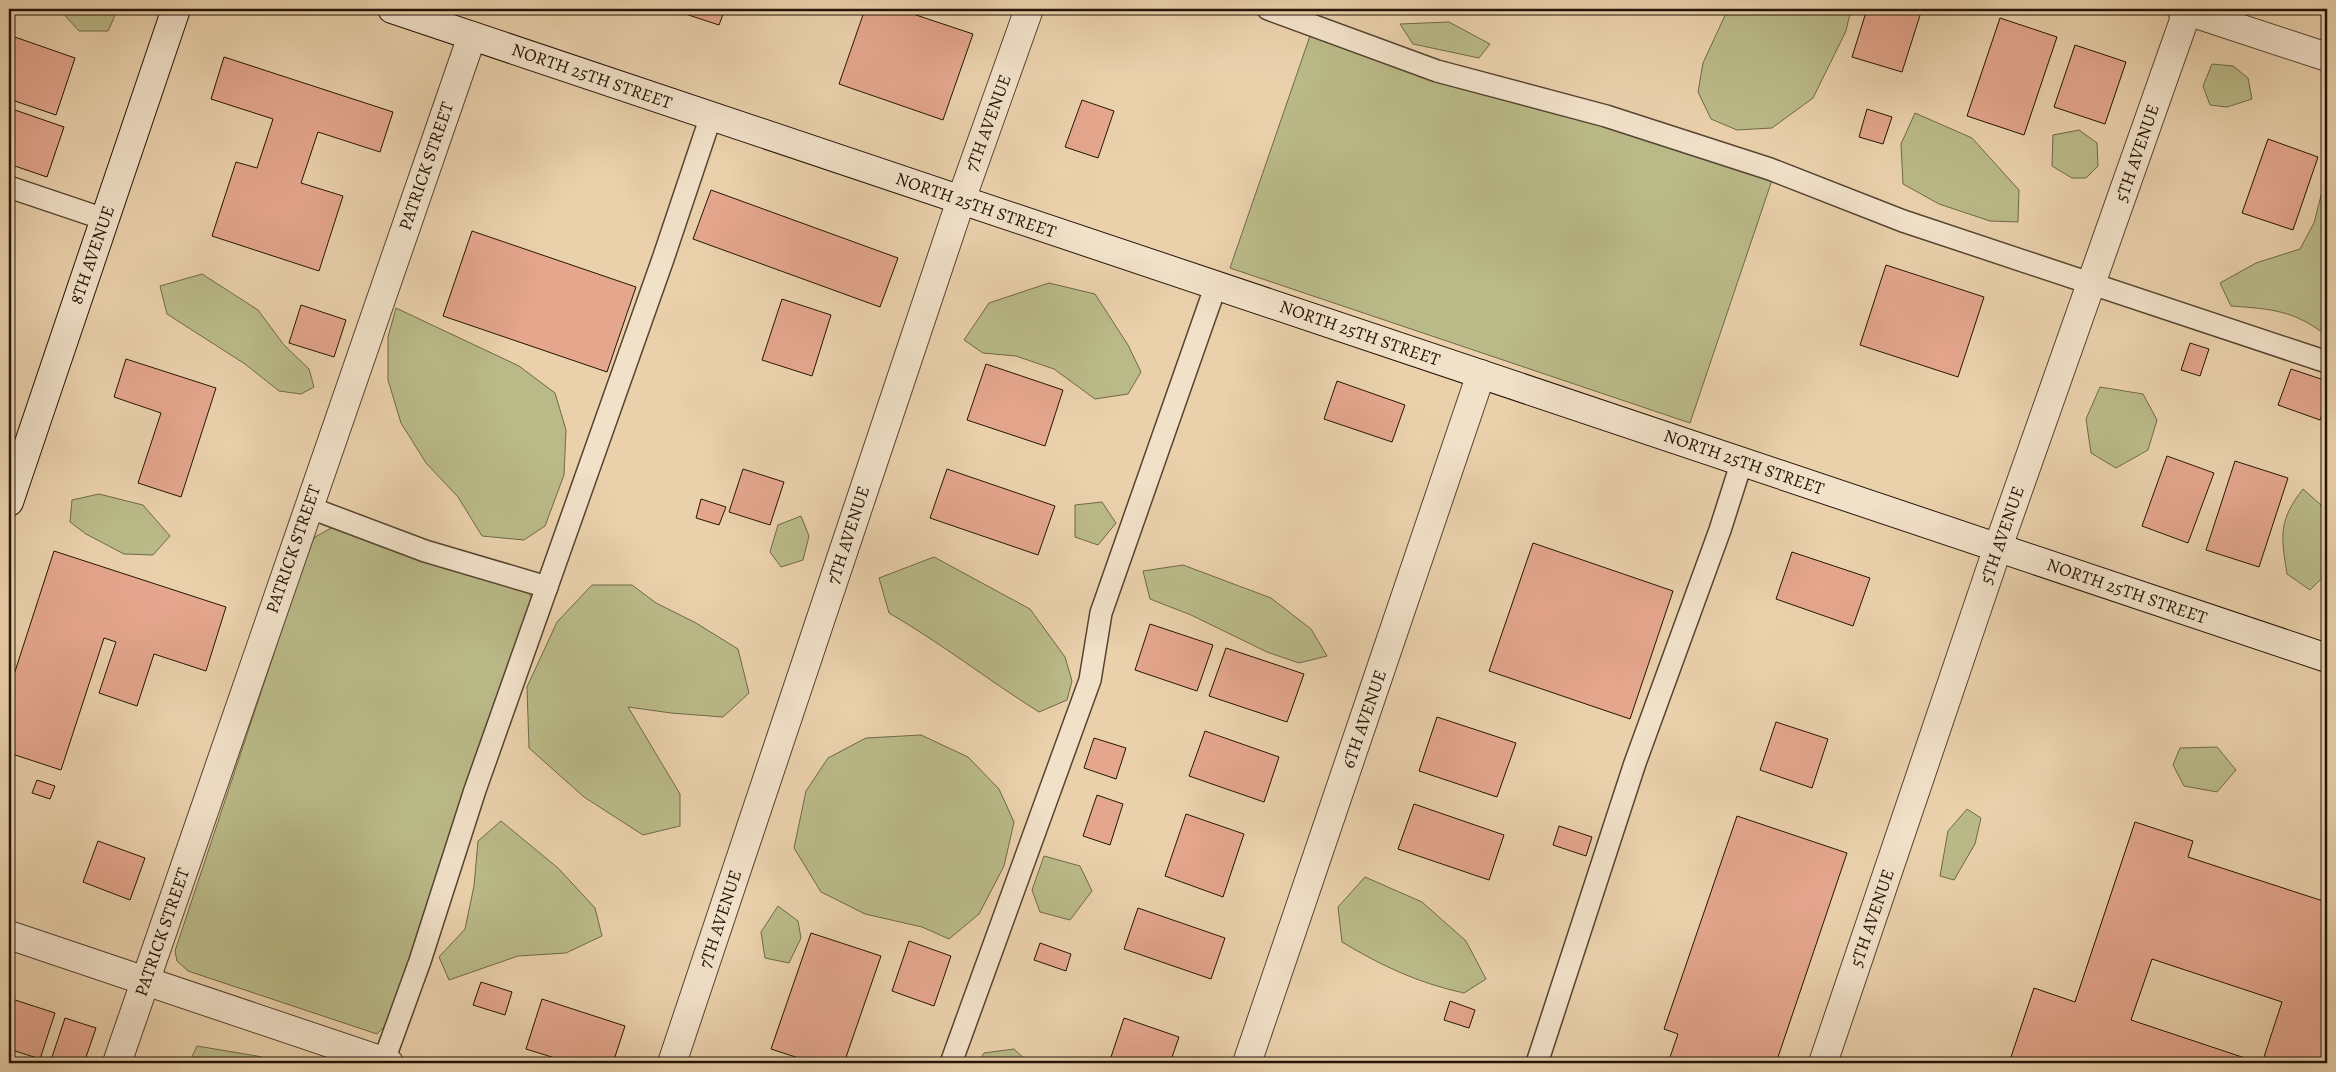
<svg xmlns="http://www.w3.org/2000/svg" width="2336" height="1072" viewBox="0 0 2336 1072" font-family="Alegreya,serif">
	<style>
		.green { fill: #baba88; stroke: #706847 }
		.building { fill: #e4a68d; stroke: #251506 }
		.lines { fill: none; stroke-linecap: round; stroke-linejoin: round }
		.lane-casing { stroke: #564430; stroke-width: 24 }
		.street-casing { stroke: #564430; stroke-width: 30 }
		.secondary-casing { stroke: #251506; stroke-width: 30 }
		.lane { stroke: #f1e1c9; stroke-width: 21 }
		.street { stroke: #f1e1c9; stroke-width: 28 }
		.secondary { stroke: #f1e1c9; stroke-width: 28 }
		.labels { text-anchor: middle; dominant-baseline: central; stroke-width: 5; stroke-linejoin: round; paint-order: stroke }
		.street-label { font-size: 18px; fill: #251506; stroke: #f1e1c9 }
	</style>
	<rect width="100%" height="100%" fill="#ead1ac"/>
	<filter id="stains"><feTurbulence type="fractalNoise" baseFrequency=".004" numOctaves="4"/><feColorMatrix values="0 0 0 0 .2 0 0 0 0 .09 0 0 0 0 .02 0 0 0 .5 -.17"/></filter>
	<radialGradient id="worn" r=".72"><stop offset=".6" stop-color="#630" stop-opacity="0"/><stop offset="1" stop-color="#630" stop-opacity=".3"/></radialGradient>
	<g class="green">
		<path d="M59 9H118L108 31H79Z"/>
		<path d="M1728 9H1851L1846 31 1813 98 1772 128 1737 130 1711 119 1698 92 1703 63Z"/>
		<path d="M1449 22 1490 44 1479 58 1413 44 1400 24Z"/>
		<path d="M1311 33 1772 180 1690 423 1230 268Z"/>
		<path d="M2212 64 2233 66 2248 78 2252 99 2227 107 2210 105 2203 86Z"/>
		<path d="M1915 113 1972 138 2019 190 2018 222 1990 221 1939 204 1903 184 1901 144Z"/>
		<path d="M2079 130 2097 143 2098 166 2086 178H2072L2052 166 2053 135Z"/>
		<path d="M2327 172V336C2294 310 2271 309 2231 306L2220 283 2256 263 2300 249 2314 223Z"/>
		<path d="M202 274 258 310 284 345 309 369 314 387 301 394 279 391 245 364 167 314 160 286Z"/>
		<path d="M1049 283 1095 294 1128 345 1141 372 1128 394 1095 399 1054 369 1016 356 983 353 964 340 989 303Z"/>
		<path d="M396 308 519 366 555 393 566 430 564 475 545 526 524 540 482 536 458 497 426 463 401 423 388 380V337Z"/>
		<path d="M2100 387 2143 394 2157 420 2148 450 2116 468 2091 453 2086 419Z"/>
		<path d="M2303 489 2321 505 2327 521V573L2310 590 2287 574C2281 536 2278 521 2303 489Z"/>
		<path d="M99 494 143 505 170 536 153 555 124 554 86 534 70 522 72 500Z"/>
		<path d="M1102 502 1116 523 1098 545 1075 537V505Z"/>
		<path d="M801 516 809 536 803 560 781 567 770 552 778 525Z"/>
		<path d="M333 527 526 590 533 599 390 1021 377 1034 188 971 177 961 175 951 310 545 315 537Z"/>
		<path d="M934 557 1030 609 1065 657 1072 681 1067 700 1039 712C988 680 941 643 889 613L879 578Z"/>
		<path d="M1183 565 1271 598 1311 629 1327 656 1299 663 1267 652 1191 615 1150 599 1143 571Z"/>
		<path d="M592 585H632L656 603 696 623 738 649 749 693 723 717 671 713 628 707 680 794V826L643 835 584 797 529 748 527 687 557 622Z"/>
		<path d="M921 735 968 757 999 789 1014 822 1004 866 979 914 949 939 922 927 865 914 821 892 794 848 806 791 828 758 866 738Z"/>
		<path d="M2217 747 2236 770 2217 792 2184 786 2173 765 2180 748Z"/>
		<path d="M1967 809 1981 818 1975 844 1954 880 1940 876 1948 831Z"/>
		<path d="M501 821 558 868 595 908 602 936 566 953 518 956 449 980 439 957 465 929 474 886 478 841Z"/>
		<path d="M1044 856 1080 866 1092 891 1070 920 1040 912 1032 890Z"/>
		<path d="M1365 877 1422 902 1466 941 1486 979 1464 993C1418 983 1382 966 1342 942L1338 907Z"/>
		<path d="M778 906 798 921 801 938 789 963 765 958 761 932Z"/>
		<path d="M197 1046 257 1056 284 1063H189Z"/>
		<path d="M1014 1049 1029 1063H978L984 1053Z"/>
	</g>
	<g class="building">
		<path d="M670 9H725L719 25Z"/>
		<path d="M865 9H898L973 34 943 120 839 84Z"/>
		<path d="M1867 9H1922L1902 72 1852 57Z"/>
		<path d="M2000 18 2057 37 2024 135 1967 116Z"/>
		<path d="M9 35 75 58 56 115 9 99Z"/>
		<path d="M2075 45 2126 62 2105 124 2054 107Z"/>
		<path d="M224 57 393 112 380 152 318 132 301 183 343 196 319 271 212 236 236 162 257 168 273 119 211 99Z"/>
		<path d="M1082 100 1114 111 1098 158 1065 147Z"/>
		<path d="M1867 109 1892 117 1883 144 1859 137Z"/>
		<path d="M15 110 64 127 47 177 9 164V129Z"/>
		<path d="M2268 139 2318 157 2293 230 2242 213Z"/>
		<path d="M711 190 898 258 880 307 693 239Z"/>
		<path d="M472 231 636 287 607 372 443 316Z"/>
		<path d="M1886 265 1984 297 1958 377 1860 345Z"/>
		<path d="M782 299 831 315 812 376 762 360Z"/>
		<path d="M301 305 346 320 334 357 289 343Z"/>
		<path d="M2190 343 2209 349 2200 376 2181 370Z"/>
		<path d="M126 359 216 388 181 497 138 483 161 413 114 397Z"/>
		<path d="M986 364 1063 390 1045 446 967 420Z"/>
		<path d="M2291 369 2327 381V400L2320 420 2278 405Z"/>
		<path d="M1337 381 1405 405 1392 442 1324 419Z"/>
		<path d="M2167 456 2214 473 2188 543 2142 526Z"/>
		<path d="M2235 461 2288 478 2259 567 2206 550Z"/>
		<path d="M743 469 784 482 770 525 729 512Z"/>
		<path d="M947 469 1055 506 1038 555 930 518Z"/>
		<path d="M701 499 726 507 719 525 696 518Z"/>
		<path d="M1533 543 1673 591 1630 719 1489 671Z"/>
		<path d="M54 551 226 607 206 671 154 654 137 706 99 693 116 642 104 638 61 770 9 753V690Z"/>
		<path d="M1792 552 1870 578 1853 626 1776 599Z"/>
		<path d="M1150 624 1213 645 1197 691 1135 670Z"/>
		<path d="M1226 648 1304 674 1287 722 1209 696Z"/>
		<path d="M1437 717 1516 743 1497 797 1419 771Z"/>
		<path d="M1776 722 1828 739 1812 788 1760 770Z"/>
		<path d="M1205 731 1279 757 1264 802 1189 776Z"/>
		<path d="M1094 738 1126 748 1116 779 1084 768Z"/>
		<path d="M37 780 55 786 50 799 32 793Z"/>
		<path d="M1097 795 1123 804 1110 845 1083 836Z"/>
		<path d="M1414 804 1504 835 1489 880 1398 849Z"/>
		<path d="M1186 814 1244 834 1223 897 1165 876Z"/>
		<path d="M1737 816 1847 853 1776 1063H1668L1678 1034 1664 1029Z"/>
		<path d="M2135 822 2193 841 2188 857 2326 902 2327 899V1063H2262L2282 1002 2152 959 2131 1020 2260 1063H2009L2034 988 2075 1002Z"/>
		<path d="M1559 826 1592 837 1586 856 1553 845Z"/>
		<path d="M98 841 145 858 130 900 83 882Z"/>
		<path d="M1138 908 1225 938 1211 979 1124 949Z"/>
		<path d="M811 933 881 956 844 1063H814L771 1049Z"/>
		<path d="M909 941 951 956 934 1006 892 991Z"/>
		<path d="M1040 943 1071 954 1066 971 1034 960Z"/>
		<path d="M481 982 512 992 505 1015 473 1005Z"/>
		<path d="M9 998 55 1013 40 1059 9 1049Z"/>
		<path d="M542 999 625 1026 613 1063H571L526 1049Z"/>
		<path d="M1450 1001 1475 1010 1469 1028 1444 1020Z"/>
		<path d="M65 1018 96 1028 84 1063H50Z"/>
		<path d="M1124 1018 1179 1037 1170 1063H1109Z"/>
	</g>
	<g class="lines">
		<g class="lane-casing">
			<g id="lane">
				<path d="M1268 9 1437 71 1606 116 1770 169 1903 221 2327 362"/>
				<path d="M9 187 104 219"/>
				<path d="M308 507 425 551 547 587"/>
				<path d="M383 1063 420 961 475 790 663 259 711 116"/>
				<path d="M951 1063 1090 680 1101 613 1216 285"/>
				<path d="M1537 1063 1635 763 1720 530 1742 461"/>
			</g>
		</g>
		<g class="street-casing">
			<g id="street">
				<path d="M2181 9 2327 57"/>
				<path d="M9 935 389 1063"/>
				<path d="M117 1063 472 36"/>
				<path d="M672 1063 961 200 1029 9"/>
				<path d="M1247 1063 1481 374"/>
				<path d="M1823 1063 1998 547 2188 9"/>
			</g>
		</g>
		<g class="secondary-casing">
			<g id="secondary">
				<path d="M392 9 2327 658"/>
				<path d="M9 502 176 9"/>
			</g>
		</g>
		<use href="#lane" class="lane"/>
		<use href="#street" class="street"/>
		<use href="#secondary" class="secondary"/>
	</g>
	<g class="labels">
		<g class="street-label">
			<text transform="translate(592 76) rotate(19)">NORTH 25TH STREET</text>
			<text transform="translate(988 123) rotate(-70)">7TH AVENUE</text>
			<text transform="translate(2137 153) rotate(-71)">5TH AVENUE</text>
			<text transform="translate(426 166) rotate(-71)">PATRICK STREET</text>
			<text transform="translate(976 205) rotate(19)">NORTH 25TH STREET</text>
			<text transform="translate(92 255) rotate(-71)">8TH AVENUE</text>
			<text transform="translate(1360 333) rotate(19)">NORTH 25TH STREET</text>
			<text transform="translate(1744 462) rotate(19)">NORTH 25TH STREET</text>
			<text transform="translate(848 535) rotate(-72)">7TH AVENUE</text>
			<text transform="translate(2002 535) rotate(-71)">5TH AVENUE</text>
			<text transform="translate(293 549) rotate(-71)">PATRICK STREET</text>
			<text transform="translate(2127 591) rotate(19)">NORTH 25TH STREET</text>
			<text transform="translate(1364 719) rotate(-71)">6TH AVENUE</text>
			<text transform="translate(1872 918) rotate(-71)">5TH AVENUE</text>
			<text transform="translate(720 919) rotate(-72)">7TH AVENUE</text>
			<text transform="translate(162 932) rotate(-71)">PATRICK STREET</text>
		</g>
	</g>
	<rect width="2336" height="1072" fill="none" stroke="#ead1ac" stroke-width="30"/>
	<rect x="10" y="10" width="2316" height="1052" fill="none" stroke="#251506" stroke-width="2.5"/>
	<rect x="15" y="15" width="2306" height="1042" fill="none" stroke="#251506"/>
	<rect width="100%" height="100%" filter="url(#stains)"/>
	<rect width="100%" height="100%" fill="url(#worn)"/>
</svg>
